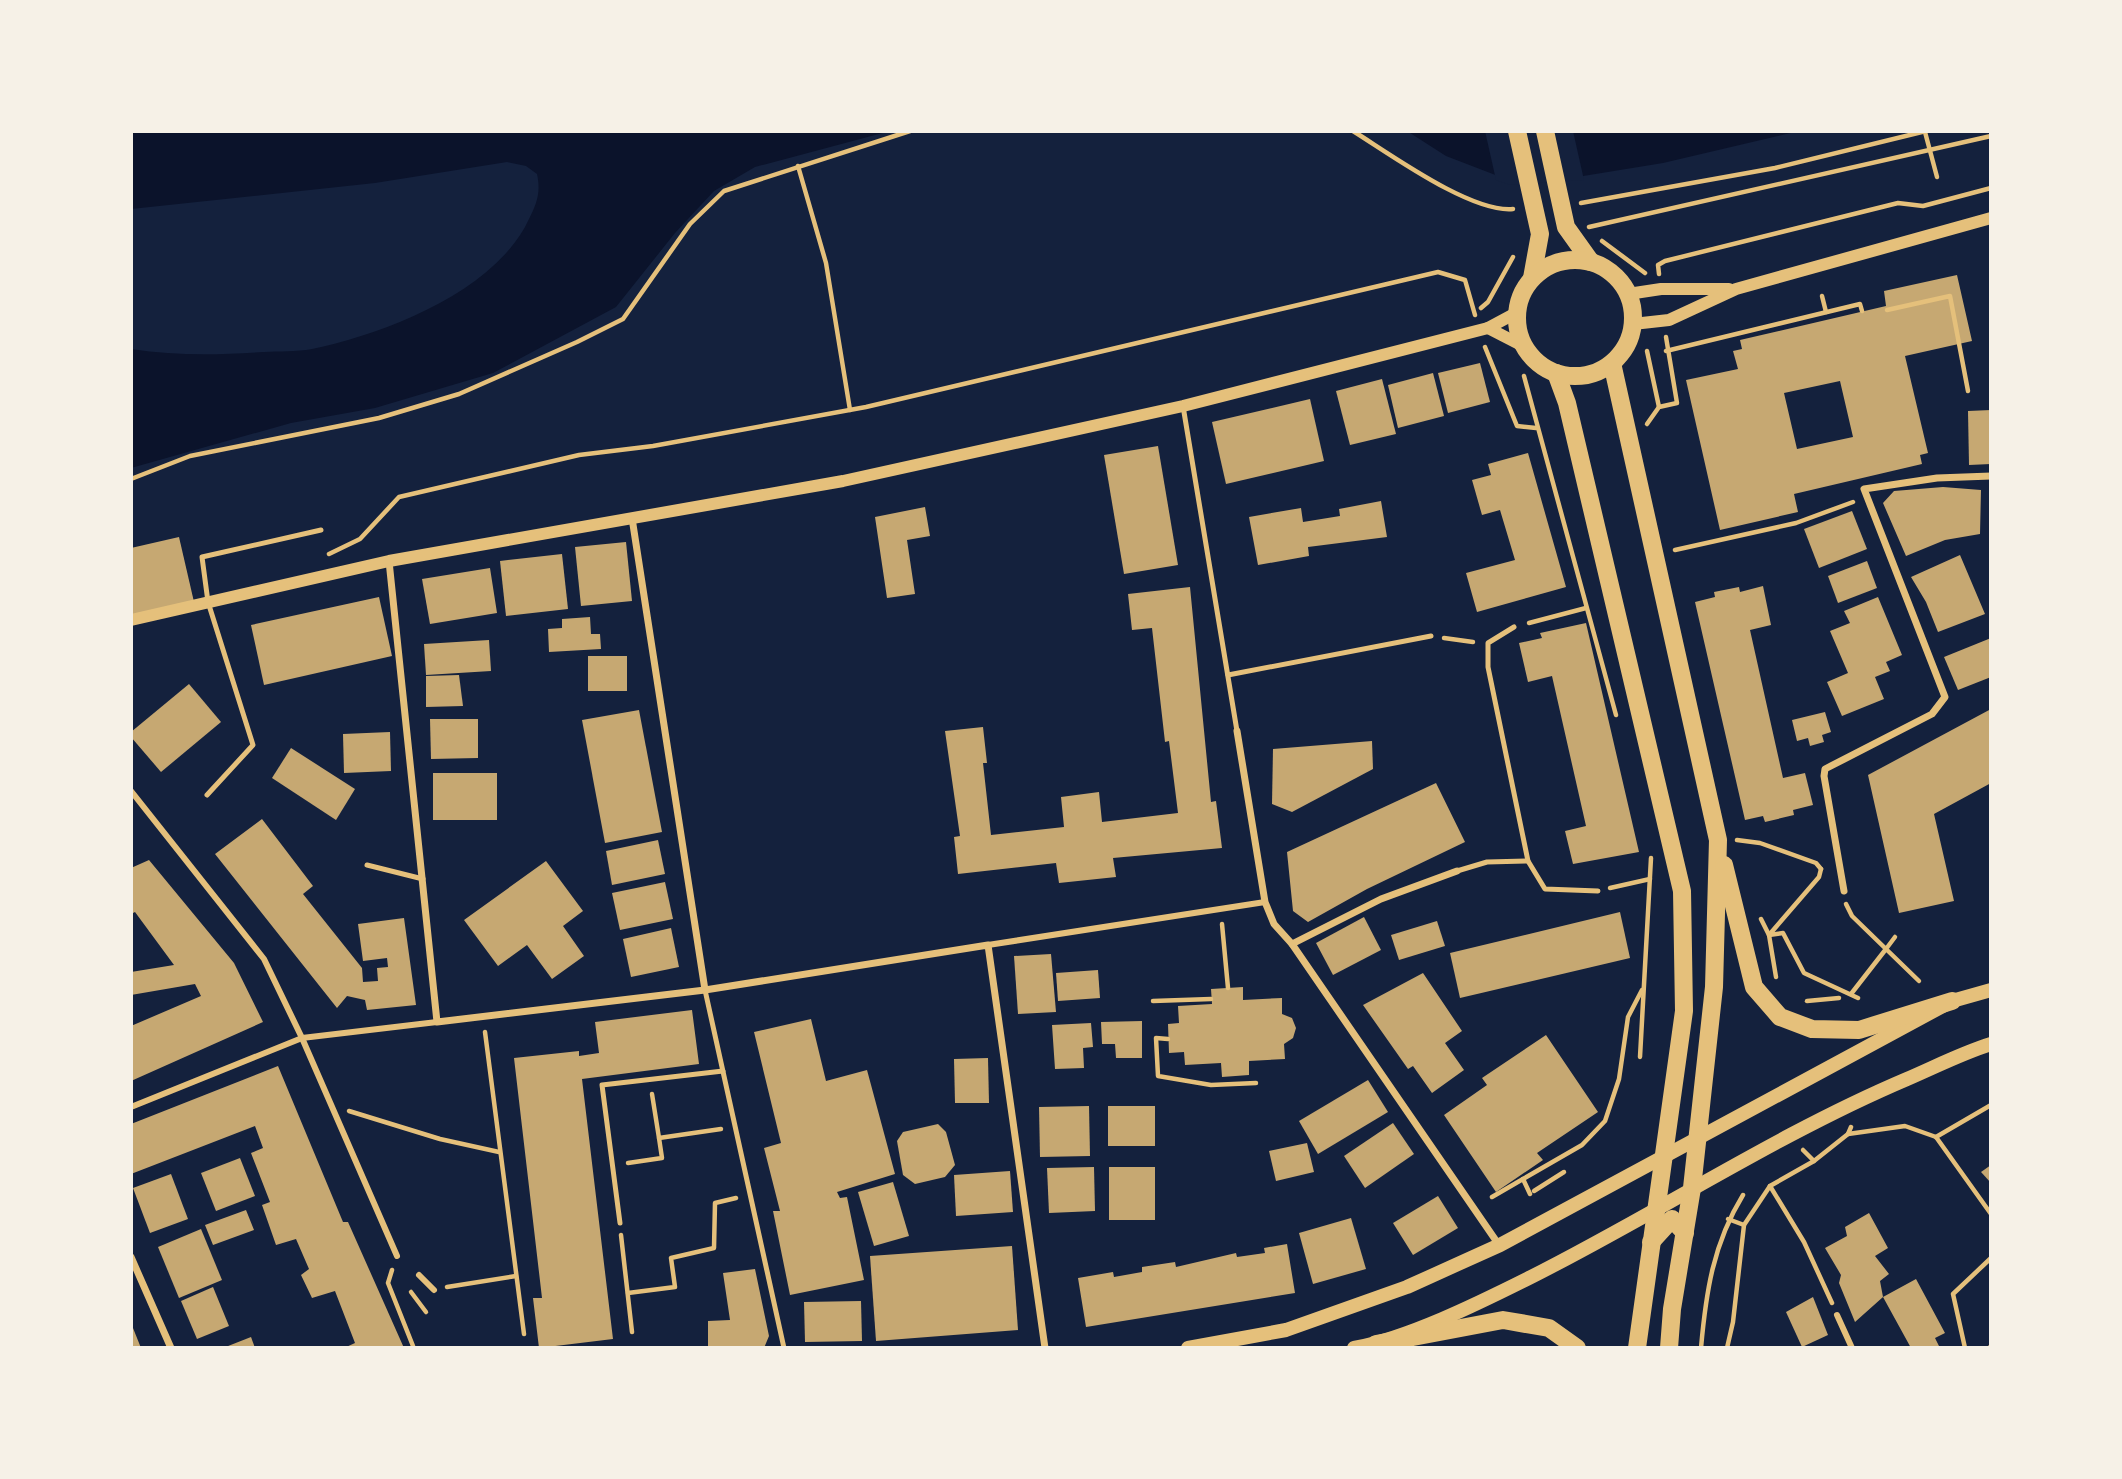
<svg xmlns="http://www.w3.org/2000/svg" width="2122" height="1479" viewBox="0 0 2122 1479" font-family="Rubik,sans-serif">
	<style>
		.water { fill: #0b132b }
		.pier { fill: #14213d }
		.building { fill: #c6a872; fill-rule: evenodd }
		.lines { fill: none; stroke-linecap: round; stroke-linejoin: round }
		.path { stroke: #e5c07b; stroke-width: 4.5 }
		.service { stroke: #e5c07b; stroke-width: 5 }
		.pedestrian { stroke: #e5c07b; stroke-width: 6 }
		.minor { stroke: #e5c07b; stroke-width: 7 }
		.tertiary { stroke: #e5c07b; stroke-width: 12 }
		.secondary { stroke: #e5c07b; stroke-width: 14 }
		.primary { stroke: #e5c07b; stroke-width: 18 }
	</style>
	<rect width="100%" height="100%" fill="#14213d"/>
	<g class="water">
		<path d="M131 131H890L755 167 714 191 675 233 616 307 493 373 375 408 291 423 131 468V349C176 356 218 355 264 352 279 351 296 352 312 349 385 334 496 291 529 219 537 203 541 192 537 174L526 166 507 162 375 183 131 209Z"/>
		<path d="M1407 131H1799L1663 163 1571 178 1511 181 1446 156Z"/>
	</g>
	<path class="pier" d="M1485 131H1573L1584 180 1510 185 1496 180Z"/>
	<g class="building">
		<path d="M1957 275 1972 341 1905 356 1928 453 1920 455 1922 464 1794 494 1798 512 1720 530 1686 380 1738 369 1733 351 1742 349 1740 340 1886 306 1884 291ZM1840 381 1853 437 1797 449 1784 393Z"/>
		<path d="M1480 363 1490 402 1448 413 1438 373Z"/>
		<path d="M1433 373 1444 416 1398 428 1388 385Z"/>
		<path d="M1382 379 1396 434 1350 445 1336 391Z"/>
		<path d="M1310 399 1324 461 1226 484 1212 422Z"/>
		<path d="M1991 410V464L1969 465 1968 411Z"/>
		<path d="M1158 446 1178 565 1124 574 1104 455Z"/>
		<path d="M1528 453 1566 587 1477 612 1466 573 1515 560 1500 510 1482 515 1472 480 1491 475 1488 464Z"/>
		<path d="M1943 487 1981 490 1980 534 1945 540 1906 556 1883 503 1894 491Z"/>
		<path d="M1381 501 1387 537 1308 547 1309 556 1258 565 1249 517 1301 508 1303 522 1340 516 1339 509Z"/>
		<path d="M925 507 930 536 907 540 915 594 887 598 875 517Z"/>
		<path d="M1852 511 1867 549 1819 568 1804 529Z"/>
		<path d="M179 537 194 602 131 616V548Z"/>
		<path d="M626 542 632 601 581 606 575 547Z"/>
		<path d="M562 554 568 609 506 616 500 561Z"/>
		<path d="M1960 555 1985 614 1938 632 1926 602 1911 577Z"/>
		<path d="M1867 561 1877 588 1838 603 1828 576Z"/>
		<path d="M490 568 497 613 430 624 422 579Z"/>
		<path d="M1763 586 1771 625 1750 630 1783 778 1805 773 1813 805 1793 810 1794 815 1765 822 1763 816 1745 820 1695 602 1715 597 1714 592 1739 587 1740 592Z"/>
		<path d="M1190 587 1211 802 1216 801 1222 848 1113 858 1116 877 1059 883 1056 863 958 874 954 837 960 836 945 731 983 727 987 763H983L991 835 1064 827 1061 797 1099 792 1102 822 1178 813 1169 741 1165 742 1152 628 1132 630 1128 594Z"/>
		<path d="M379 597 392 656 264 685 251 625Z"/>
		<path d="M1878 597 1902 655 1886 662 1890 671 1875 677 1884 699 1842 716 1827 682 1848 673 1830 631 1850 623 1844 611Z"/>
		<path d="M590 617 591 634H600L601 649 549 652 548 629 562 628V619Z"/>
		<path d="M1586 623 1639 852 1573 864 1565 831 1586 826 1552 676 1528 682 1519 643 1542 638 1540 633Z"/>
		<path d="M1991 638V677L1958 690 1944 657Z"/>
		<path d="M489 640 491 671 426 675 424 644Z"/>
		<rect x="588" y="656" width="39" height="35"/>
		<path d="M459 675 463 706 426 707V676Z"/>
		<path d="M189 684 221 722 161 772 131 737V732Z"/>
		<path d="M1991 709V783L1934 814 1954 901 1899 913 1868 775Z"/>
		<path d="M639 710 662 832 605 843 582 720Z"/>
		<path d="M1825 712 1831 732 1822 735 1824 742 1810 746 1808 738 1797 741 1792 720Z"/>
		<path d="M430 719H478V758L431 759Z"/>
		<path d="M390 732 391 771 344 773 343 734Z"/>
		<path d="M1372 741 1373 769 1292 812 1272 804 1273 749Z"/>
		<path d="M291 748 355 789 336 820 272 778Z"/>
		<rect x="433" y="773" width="64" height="47"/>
		<path d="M1436 783 1465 842 1367 889 1308 922 1293 911 1287 852Z"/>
		<path d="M262 819 313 886 303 894 362 968 363 982 378 981 377 968 388 967 387 958 363 961 358 924 404 918 416 1005 367 1010 365 1000 347 996 337 1008 215 854Z"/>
		<path d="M658 840 665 874 612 885 606 851Z"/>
		<path d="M149 860 234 963 263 1022 131 1081V1026L201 996 195 984 131 995V972L174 965 135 912 131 914V868Z"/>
		<path d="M546 861 583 911 563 926 584 956 552 979 527 945 498 966 464 920Z"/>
		<path d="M665 882 673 919 620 930 612 893Z"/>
		<path d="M1620 912 1630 958 1460 998 1450 953Z"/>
		<path d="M1364 917 1381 950 1333 975 1316 943Z"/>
		<path d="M1437 921 1445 946 1399 960 1391 935Z"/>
		<path d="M671 928 679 967 631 977 623 939Z"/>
		<path d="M1051 954 1056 1012 1018 1014 1014 956Z"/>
		<path d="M1098 970 1100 998 1058 1001 1056 973Z"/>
		<path d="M1423 973 1462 1031 1445 1043 1464 1070 1432 1093 1413 1066 1408 1069 1363 1005Z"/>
		<path d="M1243 987V1000L1282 998V1014L1292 1018 1296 1028 1293 1038 1284 1044 1285 1059 1249 1061V1075L1222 1077 1221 1063 1185 1065 1184 1052 1169 1053 1168 1024 1179 1023 1178 1006 1212 1004 1211 989Z"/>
		<path d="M692 1010 699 1064 582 1079 613 1339 539 1348 533 1298H542L514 1058 579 1051V1056L599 1053 595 1022Z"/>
		<path d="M811 1019 826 1081 867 1070 895 1174 837 1192 840 1198 847 1197 864 1280 790 1295 773 1211H780L764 1148 781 1143 754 1032Z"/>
		<path d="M1142 1021V1058H1116L1115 1044H1102L1101 1022Z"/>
		<path d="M1091 1023 1093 1047 1083 1048 1084 1068 1055 1069 1052 1025Z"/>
		<path d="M1546 1035 1598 1112 1537 1153 1543 1160 1496 1192 1444 1115 1487 1085 1482 1078Z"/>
		<path d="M988 1058 989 1103H955L954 1059Z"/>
		<path d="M278 1066 343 1222H348L404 1348H344L355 1343 335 1291 312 1298 301 1275 309 1269 296 1239 276 1245 262 1205 270 1202 251 1153 263 1148 255 1126 131 1174V1124Z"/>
		<path d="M1368 1080 1388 1112 1318 1154 1299 1121Z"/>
		<path d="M1089 1106 1090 1156 1040 1157 1039 1107Z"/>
		<rect x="1108" y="1106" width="47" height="40"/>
		<path d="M1393 1123 1414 1154 1365 1188 1344 1156Z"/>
		<path d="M938 1124 946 1132 955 1165 945 1177 915 1184 903 1175 897 1141 903 1132Z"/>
		<path d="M1307 1143 1314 1172 1276 1181 1269 1151Z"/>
		<path d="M240 1158 255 1196 216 1211 201 1173Z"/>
		<path d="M1991 1165V1183L1981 1172Z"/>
		<path d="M1094 1167 1095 1211 1049 1213 1047 1168Z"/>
		<rect x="1109" y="1167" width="46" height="53"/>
		<path d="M1010 1171 1013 1212 956 1216 954 1175Z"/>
		<path d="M171 1174 188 1219 150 1233 133 1188Z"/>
		<path d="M893 1182 909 1236 874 1246 858 1192Z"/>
		<path d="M1438 1196 1458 1228 1413 1255 1393 1223Z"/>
		<path d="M246 1210 254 1230 213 1245 205 1225Z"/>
		<path d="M1869 1213 1888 1248 1875 1256 1889 1274 1880 1281 1883 1297 1855 1322 1839 1283 1841 1275 1825 1248 1847 1236 1845 1227Z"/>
		<path d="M1351 1218 1366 1269 1313 1284 1299 1233Z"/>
		<path d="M201 1229 222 1280 179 1298 158 1247Z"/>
		<path d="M1287 1244 1295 1293 1086 1327 1078 1278 1113 1272 1114 1277 1142 1272V1267L1175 1262 1176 1267 1236 1253 1237 1257 1265 1253 1264 1248Z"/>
		<path d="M1012 1246 1018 1330 876 1341 870 1256Z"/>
		<path d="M755 1269 769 1336 764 1348H708V1321L730 1320 723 1273Z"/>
		<path d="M1916 1279 1945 1333 1935 1338 1940 1348H1911L1883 1297Z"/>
		<path d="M213 1287 229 1326 197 1339 181 1301Z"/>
		<path d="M1813 1297 1828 1335 1802 1347 1786 1312Z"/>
		<path d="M861 1301 862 1341 805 1342 804 1302Z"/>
		<path d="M131 1323 141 1348H131Z"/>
		<path d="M251 1337 255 1348H223Z"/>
	</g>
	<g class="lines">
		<g class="path">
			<path d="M1353 131C1390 154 1471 213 1513 209"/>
			<path d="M1925 132 1937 177"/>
			<path d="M798 166 826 263 850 410"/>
			<path d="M1581 203 1775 168 1926 131"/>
			<path d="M1589 227 1991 136"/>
			<path d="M1602 241 1645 273"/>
			<path d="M1659 274 1658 265 1665 261 1898 203 1923 206 1991 188"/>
			<path d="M1822 296 1826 312"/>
			<path d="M1481 308 1488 302 1513 257"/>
			<path d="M1887 310 1950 296 1968 391"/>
			<path d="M1485 347 1517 426 1536 428"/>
			<path d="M1647 351 1659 407"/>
			<path d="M1666 351 1860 304 1862 311"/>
			<path d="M1524 376 1616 715"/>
			<path d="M1647 424 1659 407 1677 403 1666 337"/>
			<path d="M131 479 190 456 379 418 459 394 577 342 623 319 690 224 724 191 910 131"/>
			<path d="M1675 550 1796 523 1853 502"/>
			<path d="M329 554 360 539 399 497 579 455 653 446 866 407 1438 272 1465 280 1475 315"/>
			<path d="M1529 623 1586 608"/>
			<path d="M1444 638 1473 642"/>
			<path d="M1737 840 1760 843 1816 863 1821 869"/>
			<path d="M1610 888 1650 879"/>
			<path d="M1846 904 1852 916 1886 949 1851 994"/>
			<path d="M1761 919 1769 935 1783 933 1804 973 1858 998"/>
			<path d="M1222 924 1228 988"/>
			<path d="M1895 937 1886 949 1919 981"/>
			<path d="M1776 977 1769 935 1819 877 1821 869"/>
			<path d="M1153 1001 1211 999"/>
			<path d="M1807 1001 1839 998"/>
			<path d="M485 1032 524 1334"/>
			<path d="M1168 1039 1156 1038 1158 1076 1211 1085 1256 1083"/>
			<path d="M1640 1057 1651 858"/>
			<path d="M652 1094 659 1138"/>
			<path d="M349 1111 440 1139 499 1152"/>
			<path d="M1848 1134 1905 1126 1936 1137 1991 1214"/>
			<path d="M1936 1137 1991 1105"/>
			<path d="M1803 1150 1814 1161"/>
			<path d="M628 1163 662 1158 659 1138 721 1129"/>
			<path d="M1770 1186 1804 1242 1832 1303"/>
			<path d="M1534 1191 1564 1172"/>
			<path d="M1530 1194 1523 1179 1582 1145 1605 1121 1619 1079 1628 1017 1642 990"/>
			<path d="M1492 1197 1523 1179"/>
			<path d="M1728 1219 1744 1225"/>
			<path d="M621 1235 632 1332"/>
			<path d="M392 1270 388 1283 413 1346"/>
			<path d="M447 1287 516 1276"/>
			<path d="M411 1292 426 1312"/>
			<path d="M628 1293 675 1287 671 1258 714 1248 715 1203 736 1198"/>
			<path d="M1701 1348C1706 1292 1713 1244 1743 1195"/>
			<path d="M1727 1348 1733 1322 1744 1225 1770 1186 1814 1161 1848 1134 1851 1127"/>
			<path d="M1965 1348 1953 1294 1991 1258"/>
			<path d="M1989 1348 1991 1346"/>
		</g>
		<g class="service">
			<path d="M1183 406 1237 731"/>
			<path d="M1514 627 1488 643V667L1528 861 1545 889 1598 891"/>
			<path d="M1228 675 1431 636"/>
			<path d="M207 795 253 745 208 602 202 557 321 530"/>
			<path d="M367 865 423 879"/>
			<path d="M1457 871 1487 862 1528 861"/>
			<path d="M705 990 784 1348"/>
			<path d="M620 1223 602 1085 723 1071"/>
		</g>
		<g class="pedestrian">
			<path d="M131 791 264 959 302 1038 397 1256"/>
			<path d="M988 945 1265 902"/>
			<path d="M131 1107 302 1038 437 1022"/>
			<path d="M419 1275 434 1290"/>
			<path d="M1837 1315 1852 1348"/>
		</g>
		<g class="minor">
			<path d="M632 518 705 990"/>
			<path d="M389 561 437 1022 705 990 988 945 1045 1348"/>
			<path d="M1237 731 1265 902 1274 924 1292 944 1499 1245"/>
			<path d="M1844 891 1824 776 1825 769 1932 714 1945 697 1864 489 1937 478 1991 476"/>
			<path d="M1292 944 1381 899 1457 871"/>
			<path d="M131 1257 171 1348"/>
		</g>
		<g class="tertiary">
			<path d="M1628 294 1661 289H1729"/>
			<path d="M1633 324 1669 320 1736 289 1991 218"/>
			<path d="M1488 328 1523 346"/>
			<path d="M131 620 389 561 843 481 1183 406 1488 328 1516 313"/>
		</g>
		<g class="secondary">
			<path d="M1188 1348 1286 1330 1407 1287 1500 1245 1952 1001 1991 990"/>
			<path d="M1354 1348C1408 1338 1477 1304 1527 1279 1655 1215 1775 1135 1907 1079 1935 1067 1962 1053 1991 1044"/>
		</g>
		<g class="primary">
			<path d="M1517 131 1540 234 1532 278"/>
			<path d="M1545 131 1566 227 1591 262"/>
			<circle cx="1575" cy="318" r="58"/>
			<path d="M1612 363 1718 840 1714 987 1692 1188 1672 1309 1669 1348"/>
			<path d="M1556 373 1567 403 1682 891 1684 1011 1637 1348"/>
			<path d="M1724 865 1754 987 1780 1017 1812 1029 1859 1030 1952 1001"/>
			<path d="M1651 1242 1672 1219 1685 1233"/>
			<path d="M1376 1344 1503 1320 1549 1328 1577 1348"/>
		</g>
	</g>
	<rect width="2122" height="1479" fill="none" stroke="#f6f1e7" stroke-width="266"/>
</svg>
